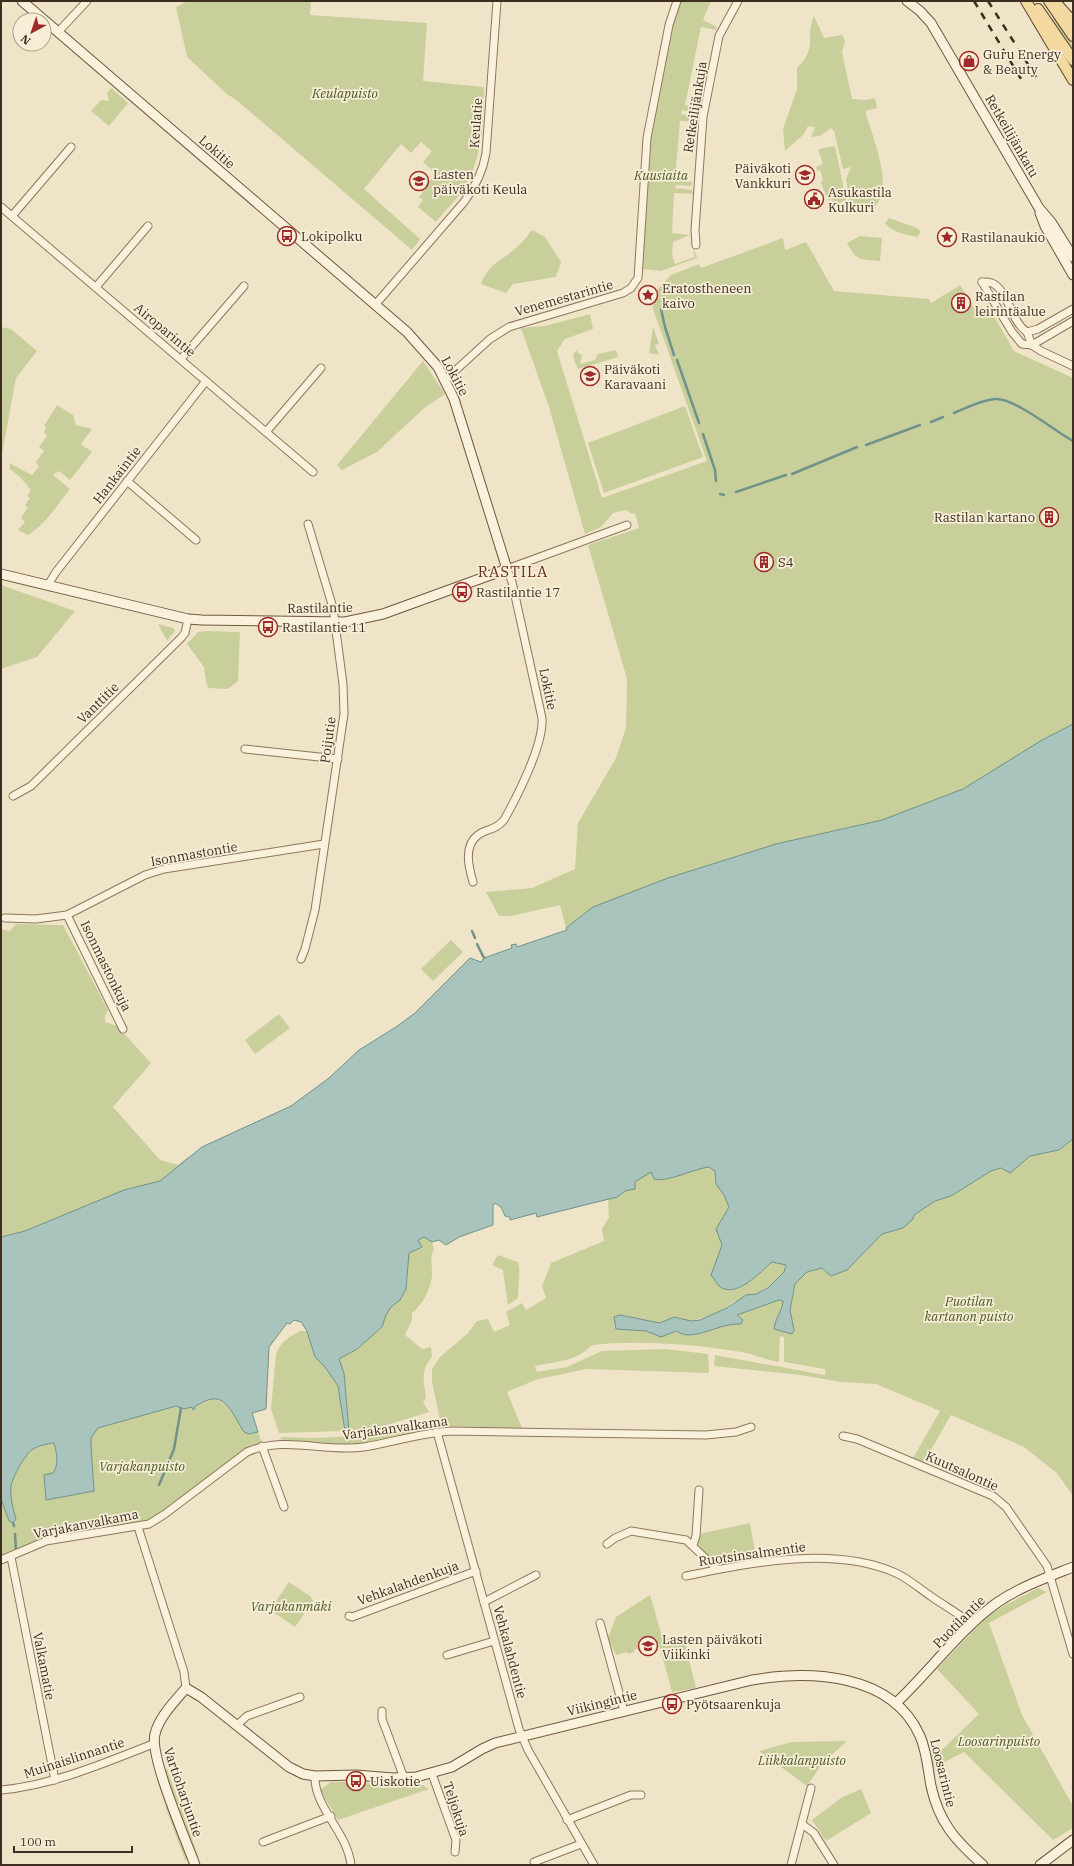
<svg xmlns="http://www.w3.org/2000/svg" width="1074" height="1866" viewBox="0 0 1074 1866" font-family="'IBM Plex Serif',serif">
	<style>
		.green { fill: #c9cf9b }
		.water { fill: #a9c4bc; stroke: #6f938a }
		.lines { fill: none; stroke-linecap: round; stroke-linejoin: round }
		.stream { stroke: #6f938a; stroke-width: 2.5 }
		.street-casing { stroke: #8d765c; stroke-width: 9 }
		.secondary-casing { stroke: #6f573f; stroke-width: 11 }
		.primary-casing { stroke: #5b4430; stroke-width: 12 }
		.street { stroke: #faf1dc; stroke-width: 7 }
		.secondary { stroke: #faf1dc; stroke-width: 9 }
		.primary { stroke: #f3d9a0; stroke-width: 10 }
		.rail { stroke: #3d2e20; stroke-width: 2.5; stroke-dasharray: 7 7; stroke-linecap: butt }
		.labels { text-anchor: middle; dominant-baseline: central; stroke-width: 3.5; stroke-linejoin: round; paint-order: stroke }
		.poi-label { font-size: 13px; fill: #3d2e20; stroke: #f7eed8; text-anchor: start }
		.park-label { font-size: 13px; font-style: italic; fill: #4d5a26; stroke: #f7eed8 }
		.street-label { font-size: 13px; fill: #3d2e20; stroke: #f7eed8 }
		.quarter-label { font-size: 15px; letter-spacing: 1px; fill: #6b2e1e; stroke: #f7eed8 }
	</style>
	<rect width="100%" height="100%" fill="#f0e4c8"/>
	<g class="green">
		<path d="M188 1H311L310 15 427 23 423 81 484 87C483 121 483 157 465 186 458 199 445 210 436 222L418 207 423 200 418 196 421 195 426 185H429L428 183 436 174 423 162 432 151 421 142 411 153 401 144 364 189 420 239 412 250 234 98 228 95 187 57 176 7Z"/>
		<path d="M681 1H711L703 20 717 27 716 30 701 27 685 105 700 108V114L682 110 681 114 699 118 698 122 680 121 675 180 693 182 691 186 676 185 675 188 692 190 693 194 674 193 672 233 690 235 673 242 672 255 675 264 695 257 693 251 694 250 697 258 661 271 643 269 649 147 654 113 674 21Z"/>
		<path d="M814 16 824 38 842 35 845 41 842 52 852 99 865 100 875 98 877 108 865 111C872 136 897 192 872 209L862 208 849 200 846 179 851 167 843 169 834 131 831 128 820 136 811 137 815 127 808 126 804 134 785 151 783 129 797 89V68C819 47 804 37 814 16Z"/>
		<path d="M1053 17 1073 45V50L1052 20Z"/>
		<path d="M111 88 128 103 109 126 91 111 101 100 109 101 107 93Z"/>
		<path d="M835 146 846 200 834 206 832 199 828 201 821 182 823 180 820 170 817 171 816 167 823 164 818 149Z"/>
		<path d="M889 218 917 228 921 232 917 237C906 234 892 233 885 223Z"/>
		<path d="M532 230 545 237 561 262 556 277 513 284 506 293 481 284C489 263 502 261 517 247 523 242 527 236 532 230Z"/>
		<path d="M860 236 882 238 880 261C859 259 858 262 847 243Z"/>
		<path d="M783 238 785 250 806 242 834 291 929 299 931 303 960 285 977 314 986 309 989 315 992 313 1014 351 1073 378V771L580 917 566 928 560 905 511 916H499L486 892 532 888 575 869 578 823 616 758 626 728 627 679 588 545 639 528 635 513 632 514 626 510 613 513 601 527 585 534 549 407 521 328 545 326 590 314 593 329 565 339 557 351 602 498 707 461 653 309V304L659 296 657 290 671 275 699 264 701 268Z"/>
		<path d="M1 327 11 329 37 351 16 378 1 459Z"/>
		<path d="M653 327 659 344 655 345 659 355 649 353Z"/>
		<path d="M579 348 577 352 582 355 580 364 595 360 598 354 616 350 618 357 578 369 574 360 573 354Z"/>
		<path d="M423 361 445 394 423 409 377 452 342 470 337 465Z"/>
		<path d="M57 405 73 415 76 425 92 429 81 444 92 452 70 480 59 471 53 475 70 489C57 505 46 524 28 535L18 530 25 522 21 518 28 507 25 505 30 498 27 496 31 490 21 478 10 469 9 463 32 475 39 467 36 462 44 451 39 447 47 436 44 432 46 427 44 426Z"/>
		<path d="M685 406 703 457 604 493 588 443Z"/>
		<path d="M1 585 75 611 37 657 1 669Z"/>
		<path d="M158 624 173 628 175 631 167 641Z"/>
		<path d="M205 631 240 632 238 681 228 689 208 688 206 682 204 667 187 644 198 632Z"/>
		<path d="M16 924 63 925 108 1010 105 1016V1022L117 1026 151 1063 113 1107 160 1160 178 1165 189 1156 165 1204 1 1237V929L10 931Z"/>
		<path d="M451 940 463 952 433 981 421 969Z"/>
		<path d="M279 1014 290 1028 255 1054 245 1040Z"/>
		<path d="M1073 1139V1496L1057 1473 1024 1447 951 1415 924 1462 913 1458 940 1411 876 1384 841 1382 800 1375 714 1366 715 1355 825 1375V1369L784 1362V1337L780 1336 779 1362C766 1360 754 1354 741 1352 692 1344 641 1340 592 1345 578 1361 555 1362 535 1366L537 1372 567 1367 602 1351 665 1349 708 1354 709 1373 587 1369 538 1379 507 1392 522 1428 441 1426 432 1381V1369L439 1358 468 1333 477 1321 488 1319 494 1332 510 1325 506 1312 522 1303 526 1310 546 1298 542 1286 551 1263 604 1241 602 1229 609 1217 608 1199 617 1197 625 1191 628 1168 702 1142 753 1256 808 1254 758 1296 733 1302 721 1313 691 1321 674 1317 660 1323 620 1315 616 1329 647 1331 661 1337 676 1331 686 1335 732 1323 741 1324 737 1315 779 1300 783 1301V1309L775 1320 792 1334 794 1330 790 1310 795 1284 806 1272 822 1268 825 1271 847 1270 882 1234 903 1228 914 1215 935 1201 951 1196 991 1171 1001 1168 1010 1173 1030 1156 1059 1150Z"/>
		<path d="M422 1234 439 1240 432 1242 434 1249C429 1258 433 1267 432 1277 430 1290 422 1305 412 1313V1320L405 1335 422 1349 431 1347 432 1357C420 1371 424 1381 426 1398L423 1402 429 1412 387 1425 349 1431 344 1373 338 1359Z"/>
		<path d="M498 1255 518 1262C521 1272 518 1287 518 1298L508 1305 503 1270 492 1265Z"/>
		<path d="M300 1331H307L315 1357 325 1367 338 1386 345 1431 279 1433 271 1409 276 1354C281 1341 289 1337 300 1331Z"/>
		<path d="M212 1399C229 1400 236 1419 244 1432L249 1434 258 1432 262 1444 248 1448 148 1522 41 1540 1 1557V1499L9 1521 16 1519C13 1508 9 1497 11 1486 13 1476 25 1454 33 1449 40 1445 47 1444 54 1443 57 1453 59 1464 53 1473L94 1491 91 1445V1438L98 1428 176 1406 184 1409 192 1407 193 1409 195 1406Z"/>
		<path d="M427 1421H430L431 1423 426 1430 363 1444H317L279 1439 283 1437C334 1439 377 1437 427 1421Z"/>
		<path d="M750 1523 756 1558 745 1562 717 1565 698 1545 699 1534Z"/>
		<path d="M289 1582 310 1596 313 1601 295 1627 270 1610Z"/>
		<path d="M1038 1588 1047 1592 989 1623 1022 1715 1073 1806V1828L1053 1840 964 1752 933 1768 930 1756 944 1748 979 1714 937 1669 987 1616 1000 1608Z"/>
		<path d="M650 1595 663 1640 683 1636 696 1688 672 1692 659 1644 648 1646V1648L645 1649 644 1647 634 1650V1652L628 1654 627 1652 616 1655 608 1638 616 1617Z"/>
		<path d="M847 1741 822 1764 807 1786 759 1751 792 1742Z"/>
		<path d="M167 1769 199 1858 196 1857 165 1770Z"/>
		<path d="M331 1782H352V1784H357L358 1782 399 1787 423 1785 429 1789 338 1820 320 1790Z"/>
		<path d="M861 1789 871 1813 826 1841 812 1820 841 1798Z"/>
		<path d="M165 1806 168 1807 188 1859 185 1860Z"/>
	</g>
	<path class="water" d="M1073 724V1139L1059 1150 1030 1156 1010 1173 1001 1168 991 1171 951 1196 935 1201 914 1215 913 1219 903 1228 882 1234 847 1270 831 1276 822 1268 807 1272 795 1284 790 1310 794 1330 792 1334 774 1329C775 1318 782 1312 783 1301L779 1300 737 1315 743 1320 741 1324C722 1323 705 1335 688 1335 684 1335 680 1333 676 1331L661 1337 646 1331 616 1329 614 1317 620 1315 660 1323 674 1317 691 1321 700 1320 727 1308 746 1295 756 1294 768 1288 784 1272 786 1265 772 1262C761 1271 736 1300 719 1286 716 1283 714 1278 711 1275L722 1245 716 1229 729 1207 724 1195 716 1184 715 1171 709 1167C693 1169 666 1183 654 1179L651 1172 635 1182V1189L625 1191 617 1197 537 1217 536 1213 510 1220V1217L505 1216 501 1207 495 1203 493 1206V1225L459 1237 446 1245 439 1240 432 1242 424 1237 418 1240 422 1247 409 1253 406 1289 400 1300 391 1307 386 1315 382 1327 357 1349 339 1359 344 1373 349 1431H345L338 1386 325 1367 315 1357 307 1331 301 1322 294 1320 290 1324 287 1323 269 1347 266 1409 252 1413 258 1432 249 1434 244 1432C237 1422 228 1397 213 1399 207 1399 200 1404 195 1406V1409L193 1410 192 1407 184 1409 176 1406 98 1428 91 1438V1445L94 1491 46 1500 44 1475 53 1473C59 1465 57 1453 54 1443 47 1444 40 1445 33 1449 25 1454 13 1476 11 1486 10 1497 13 1509 16 1519L13 1523 9 1521 1 1499V1237L25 1231 124 1190 160 1181 202 1147 291 1106 329 1078 359 1050 396 1027 415 1013 470 958 481 962 484 958 512 948 511 945 516 944 517 947 567 930 566 928 593 907 668 878 776 844 882 820 963 789 1042 740Z"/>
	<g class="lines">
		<g class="stream">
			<path d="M661 309 665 327 674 355"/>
			<path d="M677 360 699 423"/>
			<path d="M954 413C966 408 981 400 995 399 1013 397 1055 431 1073 441"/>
			<path d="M931 422 943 417"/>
			<path d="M703 434 715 470 716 481"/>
			<path d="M866 445 920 425"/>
			<path d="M792 474 857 447"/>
			<path d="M736 492 786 475"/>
			<path d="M720 494 724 495"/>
			<path d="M472 931 475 938"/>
			<path d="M477 944 484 958"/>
			<path d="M159 1485 174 1449 181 1408"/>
			<path d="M13 1523 14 1526"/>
			<path d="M15 1534 16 1550"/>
		</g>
		<g class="street-casing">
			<g id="street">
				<path d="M58 32 87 1"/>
				<path d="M1 207 313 472"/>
				<path d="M12 216 71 147"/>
				<path d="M696 245 695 230 703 117 719 36 738 1"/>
				<path d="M982 282 1012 332 1022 344 1032 345 1073 321"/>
				<path d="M982 282C985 282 989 282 992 283 1008 290 1011 322 1027 332L1038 329 1073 309"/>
				<path d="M96 287 148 226"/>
				<path d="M375 305 464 202C476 186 483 172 486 153L497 1"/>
				<path d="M1027 332 1032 345 1041 351 1073 366"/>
				<path d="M181 359 244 286"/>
				<path d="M445 380 490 339 509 327 623 293 631 288 638 278 647 138 669 25 677 1"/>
				<path d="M266 432 321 368"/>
				<path d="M127 481 196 540"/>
				<path d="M48 585 56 572 206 381"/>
				<path d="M245 749 338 759"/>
				<path d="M13 796 31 786 181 638 185 633 188 619"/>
				<path d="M473 882C469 868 463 846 478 835 487 828 495 831 504 820 517 797 544 744 542 718L512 582 507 569 627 525"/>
				<path d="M67 915 123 1029"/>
				<path d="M5 918 36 919 67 915 145 875 164 869 324 844"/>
				<path d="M301 959 305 949 315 910 344 714 343 684 333 608 308 524"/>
				<path d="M437 1432 519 1729 528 1750 594 1865"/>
				<path d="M843 1436 857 1439 993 1496 1006 1507 1047 1566 1073 1654"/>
				<path d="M262 1446 284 1507"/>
				<path d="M138 1527 184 1672 186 1688"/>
				<path d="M607 1544 615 1538 631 1531 686 1540 717 1569"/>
				<path d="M693 1545 696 1536 699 1490"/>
				<path d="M11 1557 55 1780"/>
				<path d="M1 1560 46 1541 149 1524 165 1514 247 1452C286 1435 324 1453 364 1447 393 1442 421 1433 451 1431L706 1435 736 1432 751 1427"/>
				<path d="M686 1576C750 1563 833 1545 896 1573 909 1579 920 1589 932 1597 945 1606 959 1614 972 1624"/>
				<path d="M484 1602 536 1575"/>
				<path d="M349 1616 352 1617 476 1571"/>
				<path d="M600 1623 624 1711"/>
				<path d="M447 1655 494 1641"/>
				<path d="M382 1711V1719L404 1778"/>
				<path d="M237 1725 247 1716 300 1697"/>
				<path d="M432 1774 456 1840 455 1852"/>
				<path d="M315 1776C314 1808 347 1831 351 1865"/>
				<path d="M1 1790C54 1785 104 1763 153 1744"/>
				<path d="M567 1820 631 1795H641"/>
				<path d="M802 1824 814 1833 834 1865"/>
				<path d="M263 1842 331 1816"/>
				<path d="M534 1862 581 1844"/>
				<path d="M791 1865 811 1788"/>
			</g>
		</g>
		<g class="secondary-casing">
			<g id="secondary">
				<path d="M907 1 920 11 931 23 1039 208 1051 222 1073 257"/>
				<path d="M1040 213 1045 226 1073 275"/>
				<path d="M1 574 188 619 202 620 345 622 383 614 507 569 454 399 438 367 407 332 22 1"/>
				<path d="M896 1703C929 1672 962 1627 998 1602 1020 1587 1048 1577 1073 1567"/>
				<path d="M195 1865C186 1840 149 1756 155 1734 159 1717 175 1701 186 1688L201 1697 289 1767 303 1774 315 1776 356 1775 393 1778 416 1777 452 1767 482 1749 495 1743 752 1680C811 1670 892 1673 920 1736 927 1752 928 1770 931 1786 939 1823 956 1841 983 1865"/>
				<path d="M1040 1865 1073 1840"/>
			</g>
		</g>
		<g class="primary-casing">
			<g id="primary">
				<path d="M1026 1 1073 80"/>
				<path d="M1049 1 1073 36"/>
				<path d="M1057 4 1073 22"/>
				<path d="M1038 9 1073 60"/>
			</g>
		</g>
		<use href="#street" class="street"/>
		<use href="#secondary" class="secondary"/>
		<use href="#primary" class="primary"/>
		<g class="rail">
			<path d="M974 1 1024 84"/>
			<path d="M988 1 1036 77"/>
		</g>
	</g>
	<defs>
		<g id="shop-ring" transform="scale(1)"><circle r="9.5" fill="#f7eed8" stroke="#9e2a2b" stroke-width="1.5"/><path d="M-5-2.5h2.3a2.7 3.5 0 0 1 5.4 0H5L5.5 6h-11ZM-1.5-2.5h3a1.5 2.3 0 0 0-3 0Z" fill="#9e2a2b"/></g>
		<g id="school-ring" transform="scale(1)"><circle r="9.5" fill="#f7eed8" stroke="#9e2a2b" stroke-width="1.5"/><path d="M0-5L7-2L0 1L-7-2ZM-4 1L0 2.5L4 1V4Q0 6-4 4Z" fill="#9e2a2b"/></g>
		<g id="civic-ring" transform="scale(1)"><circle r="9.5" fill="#f7eed8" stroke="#9e2a2b" stroke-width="1.5"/><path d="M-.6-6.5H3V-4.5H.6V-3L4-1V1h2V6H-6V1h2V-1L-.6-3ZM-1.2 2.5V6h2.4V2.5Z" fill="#9e2a2b"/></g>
		<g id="bus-ring" transform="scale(1)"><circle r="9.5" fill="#f7eed8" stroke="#9e2a2b" stroke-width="1.5"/><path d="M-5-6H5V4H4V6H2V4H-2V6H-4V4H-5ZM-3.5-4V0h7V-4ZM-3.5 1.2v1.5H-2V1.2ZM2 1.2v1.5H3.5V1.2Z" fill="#9e2a2b"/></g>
		<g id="sight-ring" transform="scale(1)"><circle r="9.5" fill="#f7eed8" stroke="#9e2a2b" stroke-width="1.5"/><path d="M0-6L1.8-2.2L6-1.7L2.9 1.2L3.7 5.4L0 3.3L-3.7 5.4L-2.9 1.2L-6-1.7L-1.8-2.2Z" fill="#9e2a2b"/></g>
		<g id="building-ring" transform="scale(1)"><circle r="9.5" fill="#f7eed8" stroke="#9e2a2b" stroke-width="1.5"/><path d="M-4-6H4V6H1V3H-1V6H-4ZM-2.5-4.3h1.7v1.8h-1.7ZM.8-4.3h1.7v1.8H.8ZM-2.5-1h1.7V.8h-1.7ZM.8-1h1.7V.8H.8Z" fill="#9e2a2b"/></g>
	</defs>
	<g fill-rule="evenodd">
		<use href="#shop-ring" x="969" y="61"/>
		<use href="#school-ring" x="805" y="175"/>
		<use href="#school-ring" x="419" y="181"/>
		<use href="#civic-ring" x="814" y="199"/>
		<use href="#bus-ring" x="287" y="236"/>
		<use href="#sight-ring" x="947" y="237"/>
		<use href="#sight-ring" x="648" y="295"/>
		<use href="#building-ring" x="961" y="303"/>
		<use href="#school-ring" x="590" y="376"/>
		<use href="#building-ring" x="1049" y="517"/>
		<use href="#building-ring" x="764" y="562"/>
		<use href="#bus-ring" x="462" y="592"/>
		<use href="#bus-ring" x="268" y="627"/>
		<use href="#school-ring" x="648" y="1646"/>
		<use href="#bus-ring" x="672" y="1704"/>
		<use href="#bus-ring" x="356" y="1781"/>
	</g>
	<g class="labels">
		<g class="poi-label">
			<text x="983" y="54">Guru Energy<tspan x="983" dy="15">&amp; Beauty</tspan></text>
			<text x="791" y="168" text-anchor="end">Päiväkoti<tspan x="791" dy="15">Vankkuri</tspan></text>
			<text x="433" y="174">Lasten<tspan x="433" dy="15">päiväkoti Keula</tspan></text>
			<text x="828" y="192">Asukastila<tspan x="828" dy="15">Kulkuri</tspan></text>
			<text x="301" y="236">Lokipolku</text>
			<text x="961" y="237">Rastilanaukio</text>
			<text x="662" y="288">Eratostheneen<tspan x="662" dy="15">kaivo</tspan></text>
			<text x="975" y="296">Rastilan<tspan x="975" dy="15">leirintäalue</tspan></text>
			<text x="604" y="369">Päiväkoti<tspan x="604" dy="15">Karavaani</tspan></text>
			<text x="1035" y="517" text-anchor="end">Rastilan kartano</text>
			<text x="778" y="562">S4</text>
			<text x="476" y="592">Rastilantie 17</text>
			<text x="282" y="627">Rastilantie 11</text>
			<text x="662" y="1639">Lasten päiväkoti<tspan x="662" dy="15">Viikinki</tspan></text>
			<text x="686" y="1704">Pyötsaarenkuja</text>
			<text x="370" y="1781">Uiskotie</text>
		</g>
		<g class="park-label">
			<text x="345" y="93">Keulapuisto</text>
			<text x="661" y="175">Kuusiaita</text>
			<text x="969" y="1301">Puotilan<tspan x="969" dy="15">kartanon puisto</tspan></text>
			<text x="142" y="1466">Varjakanpuisto</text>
			<text x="291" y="1606">Varjakanmäki</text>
			<text x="999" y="1741">Loosarinpuisto</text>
			<text x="802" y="1760">Liikkalanpuisto</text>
		</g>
		<g class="street-label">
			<text transform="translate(695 107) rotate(-81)">Retkeilijänkuja</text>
			<text transform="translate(476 123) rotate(-86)">Keulatie</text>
			<text transform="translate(1012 136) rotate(60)">Retkeilijänkatu</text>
			<text transform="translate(217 152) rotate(41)">Lokitie</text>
			<text transform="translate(564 298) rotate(-16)">Venemestarintie</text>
			<text transform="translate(165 330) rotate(40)">Airoparintie</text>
			<text transform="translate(455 376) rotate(62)">Lokitie</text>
			<text transform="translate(117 475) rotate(-52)">Hankaintie</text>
			<text transform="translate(320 608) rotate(-1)">Rastilantie</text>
			<text transform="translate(548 689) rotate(78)">Lokitie</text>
			<text transform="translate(98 703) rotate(-45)">Vanttitie</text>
			<text transform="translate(328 740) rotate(-82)">Poijutie</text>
			<text transform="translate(194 854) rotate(-10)">Isonmastontie</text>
			<text transform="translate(106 966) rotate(64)">Isonmastonkuja</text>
			<text transform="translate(395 1428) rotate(-8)">Varjakanvalkama</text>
			<text transform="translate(962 1471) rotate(24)">Kuutsalontie</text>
			<text transform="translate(86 1524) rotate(-11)">Varjakanvalkama</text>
			<text transform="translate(752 1554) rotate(-8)">Ruotsinsalmentie</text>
			<text transform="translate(408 1583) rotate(-20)">Vehkalahdenkuja</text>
			<text transform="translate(959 1622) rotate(-45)">Puotilantie</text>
			<text transform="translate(510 1652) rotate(75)">Vehkalahdentie</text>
			<text transform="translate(44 1666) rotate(79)">Valkamatie</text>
			<text transform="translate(602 1703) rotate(-14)">Viikingintie</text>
			<text transform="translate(74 1758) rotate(-18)">Muinaislinnantie</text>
			<text transform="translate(943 1773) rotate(76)">Loosarintie</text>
			<text transform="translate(183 1792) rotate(71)">Vartioharjuntie</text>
			<text transform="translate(456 1809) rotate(72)">Teljokuja</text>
		</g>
		<g class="quarter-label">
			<text x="513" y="571">RASTILA</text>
		</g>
	</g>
	<rect width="1074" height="1866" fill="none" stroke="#3d2e20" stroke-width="4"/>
	<g transform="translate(32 32) rotate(220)"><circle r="19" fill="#f7eed8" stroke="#ada18e"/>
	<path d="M0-3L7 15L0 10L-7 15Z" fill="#9e2a2b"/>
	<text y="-6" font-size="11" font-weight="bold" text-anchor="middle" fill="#3d2e20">N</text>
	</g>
	<path d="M14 1846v6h118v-6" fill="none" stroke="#3d2e20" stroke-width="2"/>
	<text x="20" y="1846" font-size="12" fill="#3d2e20" stroke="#f7eed8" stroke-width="3" paint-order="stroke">100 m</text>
</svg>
